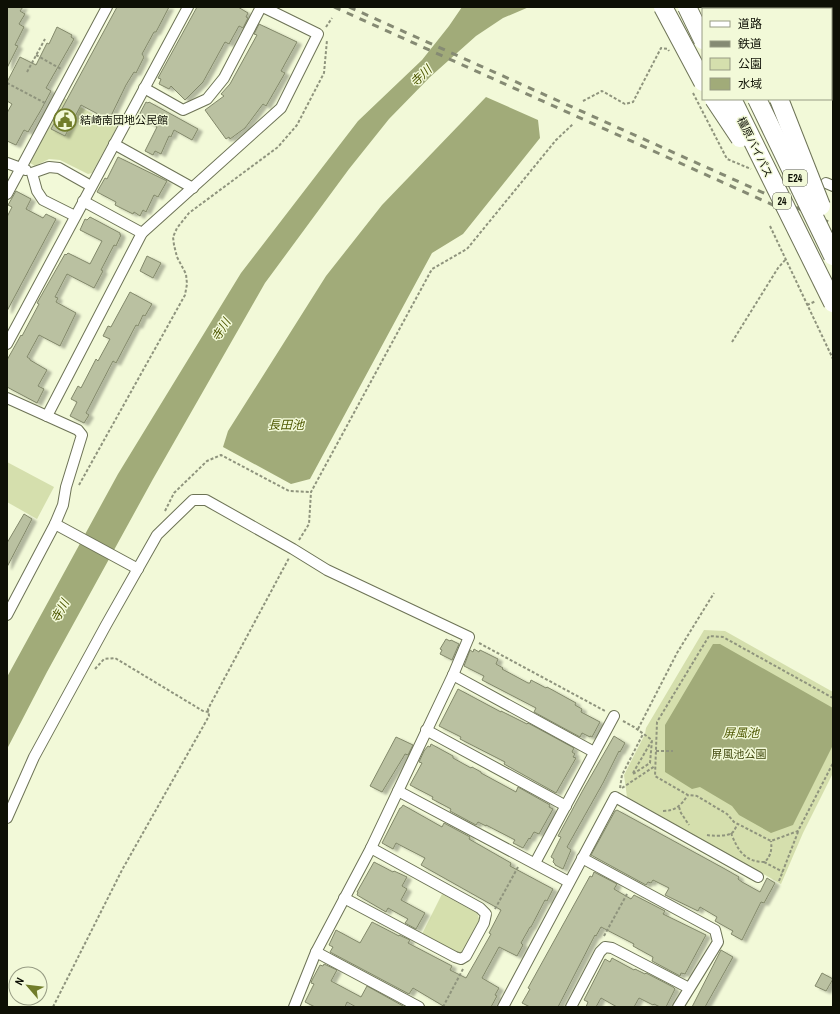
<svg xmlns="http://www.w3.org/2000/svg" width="840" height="1014" viewBox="0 0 840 1014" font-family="'Archivo Narrow','Noto Sans JP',sans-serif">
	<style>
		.green { fill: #d5dfad }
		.water { fill: #a1ab79 }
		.building { fill: #bac1a1; stroke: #82886a; filter: url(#shadow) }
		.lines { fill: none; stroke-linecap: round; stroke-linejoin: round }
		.street-casing { stroke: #6d7356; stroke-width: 12 }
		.highway-casing { stroke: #6d7356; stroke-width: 20 }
		.path { stroke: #8f947d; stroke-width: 2; stroke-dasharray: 3 2; stroke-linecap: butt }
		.street { stroke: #fff; stroke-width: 10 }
		.highway { stroke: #fff; stroke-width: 18 }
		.rail { stroke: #858a73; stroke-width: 3; stroke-dasharray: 7 7; stroke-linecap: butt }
		.highway-bridge-casing { stroke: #6d7356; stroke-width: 20; stroke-linecap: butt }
		.highway-bridge { stroke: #fff; stroke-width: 18 }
		.labels { text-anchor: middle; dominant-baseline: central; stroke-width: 3; stroke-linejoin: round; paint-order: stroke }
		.shield { fill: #f2f9d8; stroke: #525644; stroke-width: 1 }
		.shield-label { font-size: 10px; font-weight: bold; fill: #0e1005 }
		.poi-label { font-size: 11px; fill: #0e1005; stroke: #f2f9d8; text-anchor: start }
		.street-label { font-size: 11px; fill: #0e1005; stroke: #f2f9d8 }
		.park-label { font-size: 11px; fill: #40480d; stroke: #f2f9d8 }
		.water-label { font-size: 12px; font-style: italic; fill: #4d5700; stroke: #f2f9d8 }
	</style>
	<defs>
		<filter id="shadow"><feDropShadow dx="4.5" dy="2.5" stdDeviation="1" flood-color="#0004"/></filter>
	</defs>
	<rect width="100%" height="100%" fill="#f2f9d8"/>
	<g class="green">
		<path d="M64 98 117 127 92 173 88 174 60 160 49 159 35 166 30 163Z"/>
		<path d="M7 462 54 487 37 519 7 502Z"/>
		<path d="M704 630 725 631 833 692V773L803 833 781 884 627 797 624 775 645 734 646 728Z"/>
		<path d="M442 894 477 913 480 921 463 953H456L422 934Z"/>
	</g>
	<g class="water">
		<path d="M462 7H529L503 18 476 36 430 77 389 119 349 169 265 283 153 479 47 672 7 749V677L118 474 241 273 358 121 422 60 449 26Z"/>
		<path d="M486 97 538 120 540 138 463 234 432 253 310 479 291 484 223 447 228 431 326 276 382 205Z"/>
		<path d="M713 644H720L833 708V745L793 825 771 833 739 815 732 806 700 787 692 789 665 772V725Z"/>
	</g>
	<g class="building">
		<path d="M7 7H23L20 11 25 14 19 24 24 27 15 45 18 46 7 68Z"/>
		<path d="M117 7H169L156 32H154L142 54 144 57 136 73 134 72 126 85 109 120 81 105 65 136 51 129Z"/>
		<path d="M197 7H238L248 13 246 17 248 18 243 28 239 26 229 44 225 42 203 82 185 100 171 86 169 89 159 84 161 79 158 78Z"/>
		<path d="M259 24 297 42 281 71 285 73 266 106 263 104 245 128 230 139 229 137 226 139 205 110 224 96 221 94 230 84 257 35 254 34Z"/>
		<path d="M57 27 72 35 71 37 74 39 46 88 51 91 41 110 28 132 24 130 16 145 7 141V113L12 104 7 101V82L20 57 36 65 47 43 49 44Z"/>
		<path d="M146 102 148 103 149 102 198 129 192 140 174 130 171 137 169 136 161 154 155 151 153 155 145 151 157 127 138 117Z"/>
		<path d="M118 157 167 181 158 197 154 195 146 212 143 210 140 216 134 212 133 214 115 205 116 202 97 192 105 178 107 179Z"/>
		<path d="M16 191 31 199 26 209 43 218 46 214 56 219 7 311V217L12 207 8 205Z"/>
		<path d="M90 217 120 233V235H121L116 246 114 245 101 270 103 271 94 288 67 274 55 297 58 298 56 302 76 313 60 346 39 335 27 357 30 359V360L47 370 38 386 44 389 37 403 7 387V360L21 335 22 336 39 304 37 303 65 254 66 255 68 253 90 264 102 241 80 230 85 219 87 220Z"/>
		<path d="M147 256 161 263 153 278 140 271Z"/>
		<path d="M130 292 152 304 145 316 143 315 138 326 136 325 116 363 113 361 86 413 89 415 84 423 70 416 77 402 71 399 78 386 81 388 96 359 98 361 110 339 103 336 108 326 111 327 112 325Z"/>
		<path d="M24 514 32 519 7 567V543Z"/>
		<path d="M446 639 450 641 451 640 459 644 452 660 440 654 442 650 440 649Z"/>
		<path d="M474 649 479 652 480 650 498 659 496 664 503 668 502 669 528 683H530L531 680 546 688 547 687 576 703 575 705 582 709 581 712 600 722 592 737 590 736V737L582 733 580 737 534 712 536 708 482 680 484 676 464 666 470 650 473 652Z"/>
		<path d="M458 689 501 712V711L527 724 528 723 574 748 572 752 575 754 573 757 576 758 556 793 504 764 505 762 460 739 461 737 439 726Z"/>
		<path d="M614 736 625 743 620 752 619 751 603 783 567 847 571 850 563 869 555 865V864L553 862 554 859 551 857 561 837 558 836 583 790Z"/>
		<path d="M396 737 413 745 408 755 405 754 404 756 382 792 370 786Z"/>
		<path d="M431 744 453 756V758L471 768 472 767 481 772V773L516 792 518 787 550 805 549 807 553 809 539 834 534 832 530 839 529 838 523 848 513 843 515 840 486 825V826L478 822 476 825 450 811 451 809 432 799 433 797 410 785 422 763 419 762 424 751 428 746 430 747Z"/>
		<path d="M403 805 442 827 444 823 470 837 469 839 511 863 510 866 553 889 547 901 545 900 531 927H530L521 943 523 945 517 956 499 947 482 978 499 988 495 995 497 996 491 1007H445L413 988 409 994 330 952 333 947 329 945 336 930 360 943 372 922 399 936V935L410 940 408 943 452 966 450 970 466 978 491 934 489 933 501 910 421 865 425 858 396 843 393 849 382 843 400 808H401Z"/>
		<path d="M617 810 725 869 739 877 738 879 742 882 760 892 767 878 775 883 764 903 761 902 742 940 731 934 733 931 715 921 717 917 700 907 698 911 665 895 669 888 653 880 651 883 648 882 646 885 591 855 615 811Z"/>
		<path d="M374 862 393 872 394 871 407 877 402 886 407 889 401 900 425 913 416 929 405 923 408 919 388 908 386 912 357 895 358 892H357Z"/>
		<path d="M594 872 617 884 614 889 631 899 634 895 665 911 663 914 706 935 685 974 681 973 680 976 652 961 653 957 633 946 634 944 601 927 596 936 595 935 558 1007H530L522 1003 530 989 528 988 590 876 592 877Z"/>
		<path d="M721 950 733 957 705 1007H692Z"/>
		<path d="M612 958 634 970 635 969 645 974 646 973 673 987 675 989 666 1007H660L654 1004 653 1005 639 998 634 1007H617L601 998 596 1007H586L588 1002 584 1000 605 959 610 962Z"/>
		<path d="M324 964 337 970 331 981 361 997 367 986 403 1006V1007H356L347 1002 345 1007H315L305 1002 314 984 311 983 312 980 320 965 323 966Z"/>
		<path d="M822 973 833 979 826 991 815 986Z"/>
	</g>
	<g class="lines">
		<g class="street-casing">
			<g id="street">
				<path d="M144 88 183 110 207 99 224 78 261 7"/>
				<path d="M114 144 193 188"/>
				<path d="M7 163 26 170"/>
				<path d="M826 183 833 186"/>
				<path d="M7 194 107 7"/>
				<path d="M83 201 142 233"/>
				<path d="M75 216 43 200 37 191 32 173 49 167 59 168 91 186"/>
				<path d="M7 344 188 7"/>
				<path d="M7 398 78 430 82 435 66 487 63 505 55 524 7 615"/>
				<path d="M47 416 142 233 281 108 318 34 263 7"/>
				<path d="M55 524 138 569"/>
				<path d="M453 675 594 752"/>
				<path d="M426 730 566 806"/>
				<path d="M398 791 569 882"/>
				<path d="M7 818 34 757 106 625 157 535 193 500H206L293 549 327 570 469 637 453 675 371 848 316 952 294 1007"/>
				<path d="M582 858 715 930 718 942 678 1007"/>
				<path d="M535 863 614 716"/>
				<path d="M344 898 455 957 461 959 466 956 484 923 486 914 480 908 371 848"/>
				<path d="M316 952 419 1007"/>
				<path d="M503 1007 615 797 758 877"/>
				<path d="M571 1007 600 952 605 947 612 948 689 988"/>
			</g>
		</g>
		<g class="highway-casing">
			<g id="highway">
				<path d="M713 7 714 9"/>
				<path d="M744 7 745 9"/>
			</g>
		</g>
		<g class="path">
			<path d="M326 27 332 18"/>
			<path d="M831 36H833"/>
			<path d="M36 55 61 69"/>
			<path d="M27 72 45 39"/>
			<path d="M7 83 45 103"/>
			<path d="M693 93 727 159 751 169"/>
			<path d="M583 101 602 91 625 104 633 102 661 48 668 49 669 51"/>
			<path d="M770 226 833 359"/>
			<path d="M807 305 816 301"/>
			<path d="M732 342 778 268 786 259"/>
			<path d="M79 485 185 295 187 284 186 274 177 257 174 245 173 237 177 228 189 213 278 147 297 125 324 73 327 40"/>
			<path d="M165 511 174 493 207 461 221 455 289 491 311 492"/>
			<path d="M299 540 309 524 311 492 432 269 467 249 556 140 573 124"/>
			<path d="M479 643 605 711"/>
			<path d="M95 669 104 659 115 658 203 711 209 712"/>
			<path d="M833 698 723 637 709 636 657 722 655 776 688 795 697 796 727 814 734 822 771 841 798 831 833 763"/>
			<path d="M623 721 634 727 652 740 650 763 633 774"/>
			<path d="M638 729 677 653 714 593"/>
			<path d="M656 751H673"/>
			<path d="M633 773 651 742"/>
			<path d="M620 788 622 775 643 734"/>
			<path d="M622 788 655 766"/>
			<path d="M679 807 681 813 689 825"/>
			<path d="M663 811C676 811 681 805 688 795"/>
			<path d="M731 833C738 851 745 862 765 862 771 855 772 850 771 841"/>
			<path d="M707 835C712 836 728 837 733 832 735 830 736 826 738 824"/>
			<path d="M764 862 783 872"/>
			<path d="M779 881 798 832"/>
			<path d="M495 909 518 867"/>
			<path d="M604 936 627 894"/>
			<path d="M53 1007 122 870 209 716 208 709 289 558"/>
			<path d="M443 1007 463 969"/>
		</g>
		<use href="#street" class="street"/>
		<use href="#highway" class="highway"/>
		<g class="rail">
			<path d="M334 7 833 232"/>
			<path d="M349 7 833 224"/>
		</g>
		<g class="highway-bridge-casing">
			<g id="highway-bridge">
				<path d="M663 7 703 82"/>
				<path d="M687 7 703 40"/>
				<path d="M714 99 740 138"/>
				<path d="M732 99 833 303"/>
				<path d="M757 99 833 256"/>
				<path d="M779 99 821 206"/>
			</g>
		</g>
		<use href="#highway-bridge" class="highway-bridge"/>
	</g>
	<defs>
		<g id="civic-ring" transform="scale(1.15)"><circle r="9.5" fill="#f2f9d8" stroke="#717d2a" stroke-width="1.5"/><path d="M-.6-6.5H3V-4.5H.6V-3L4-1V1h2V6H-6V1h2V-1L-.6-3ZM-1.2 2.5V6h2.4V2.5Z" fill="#717d2a"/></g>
	</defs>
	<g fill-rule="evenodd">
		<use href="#civic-ring" x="65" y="120"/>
	</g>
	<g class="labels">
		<g class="shield">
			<rect x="783" y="170" width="24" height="16" rx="3"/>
			<rect x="773" y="193" width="18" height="16" rx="3"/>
		</g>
		<g class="shield-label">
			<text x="795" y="178">E24</text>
			<text x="782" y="201">24</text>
		</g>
		<g class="poi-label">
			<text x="80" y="120">結崎南団地公民館</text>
		</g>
		<g class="street-label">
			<text transform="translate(755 147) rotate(64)">橿原バイパス</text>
		</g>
		<g class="park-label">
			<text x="739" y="754">屏風池公園</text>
		</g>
		<g class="water-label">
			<text transform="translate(421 76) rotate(-44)">寺川</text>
			<text transform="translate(221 330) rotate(-58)">寺川</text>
			<text x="286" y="425">長田池</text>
			<text transform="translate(60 611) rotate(-61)">寺川</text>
			<text x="741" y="733">屏風池</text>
		</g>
	</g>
	<rect width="840" height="1014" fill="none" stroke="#0e1005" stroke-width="16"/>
	<rect x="702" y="8" width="130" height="92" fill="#f2f9d8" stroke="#979c84"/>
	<rect x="710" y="21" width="20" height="6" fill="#ffffff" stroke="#979c84"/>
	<text x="738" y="28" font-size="12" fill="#0e1005">道路</text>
	<rect x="710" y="41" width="20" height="6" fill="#858a73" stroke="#979c84"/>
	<text x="738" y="48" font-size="12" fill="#0e1005">鉄道</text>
	<rect x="710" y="58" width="20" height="12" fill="#d5dfad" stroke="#979c84"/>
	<text x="738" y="68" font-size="12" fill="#0e1005">公園</text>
	<rect x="710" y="78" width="20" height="12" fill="#a1ab79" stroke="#979c84"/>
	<text x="738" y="88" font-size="12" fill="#0e1005">水域</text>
	<g transform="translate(28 986) rotate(298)"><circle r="19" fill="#f2f9d8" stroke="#979c84"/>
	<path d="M0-3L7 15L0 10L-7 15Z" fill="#717d2a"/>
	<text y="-6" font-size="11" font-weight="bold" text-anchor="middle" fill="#0e1005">N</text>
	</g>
</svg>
